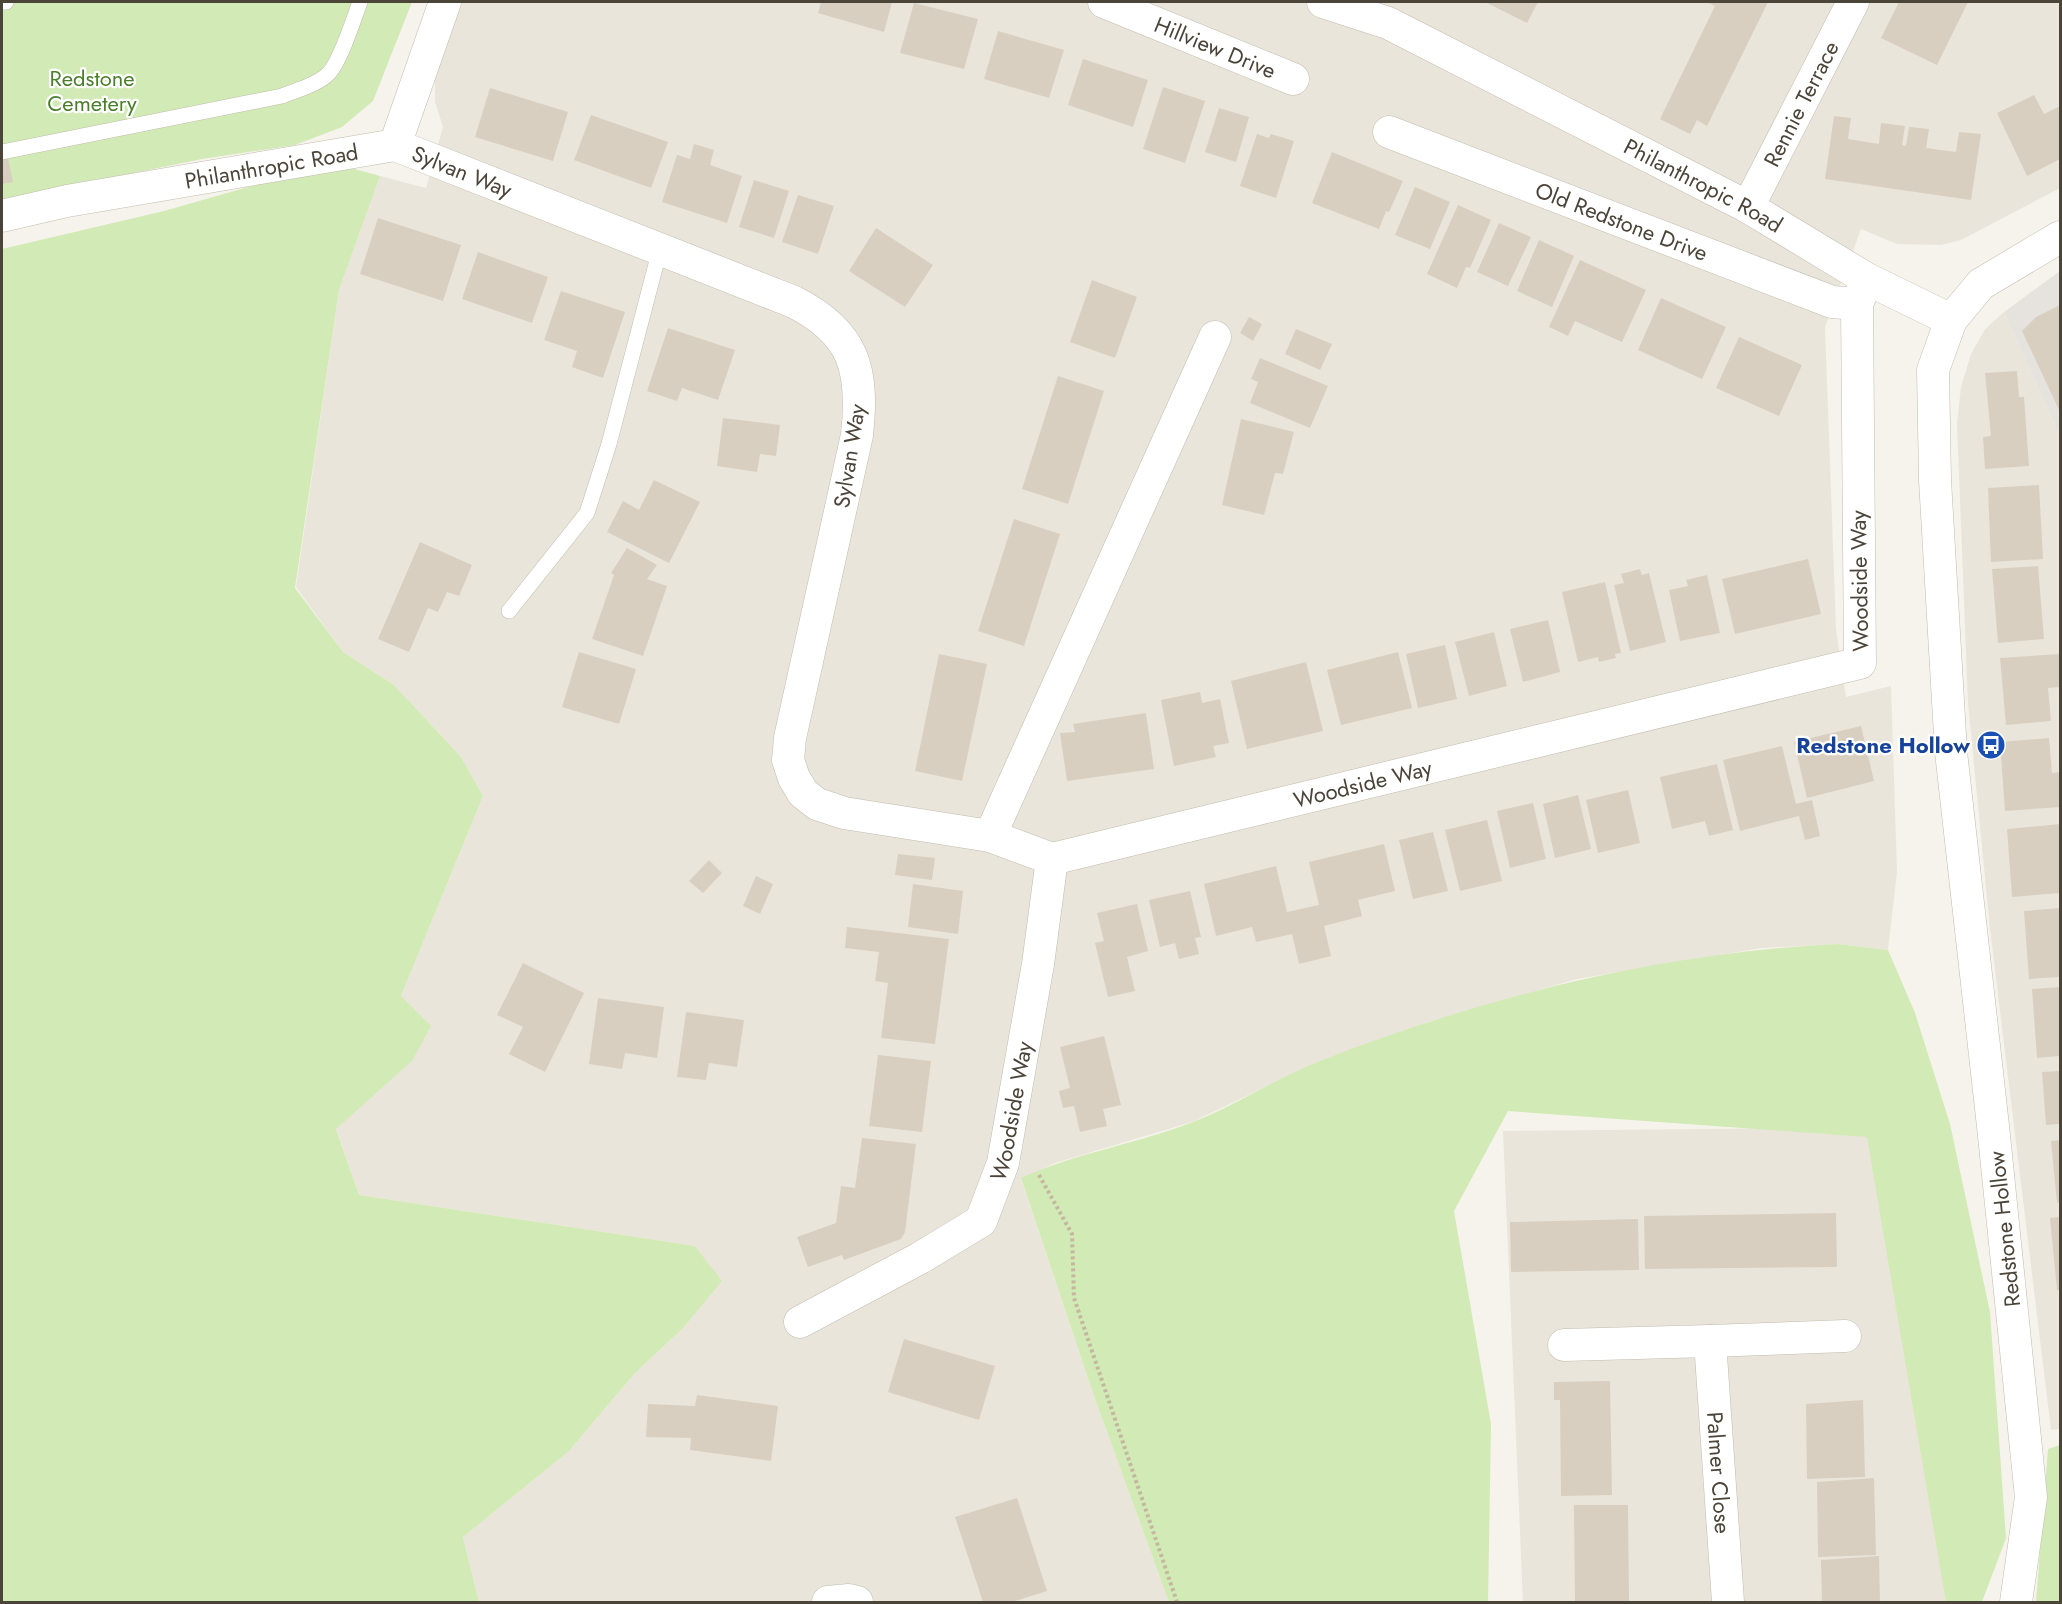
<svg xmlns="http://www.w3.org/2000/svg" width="2062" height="1604" viewBox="0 0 2062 1604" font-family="Jost,sans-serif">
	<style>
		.residential { fill: #eae5da }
		.industrial { fill: #e6e2dd }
		.green { fill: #d2eab5 }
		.building { fill: #d8cfc1 }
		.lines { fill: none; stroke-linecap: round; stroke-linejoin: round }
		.service-casing { stroke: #c2bbae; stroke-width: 16 }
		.minor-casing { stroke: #c2bbae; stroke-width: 33 }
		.path { stroke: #c4b79f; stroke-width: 4; stroke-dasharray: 3 3; stroke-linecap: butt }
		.service { stroke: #fff; stroke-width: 15 }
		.minor { stroke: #fff; stroke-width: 32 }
		.labels { text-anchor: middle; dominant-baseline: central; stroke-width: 4.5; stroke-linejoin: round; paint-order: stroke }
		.street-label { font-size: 22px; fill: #4b4439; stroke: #fff }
		.park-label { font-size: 22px; fill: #4a7f2a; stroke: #fff }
		.transit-label { font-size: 22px; font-weight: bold; fill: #164399; stroke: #fff; text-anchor: end }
	</style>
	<rect width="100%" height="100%" fill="#f6f3ec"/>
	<g class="residential">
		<path d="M456 2H2060V188L1961 240 1941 245 1897 244 1861 229 1825 327 1836 629 1846 697 1891 686 1897 872 1888 950 1838 944 1762 948 1577 979 1431 1021 1313 1064 1192 1122 1055 1163 1021 1179 1095 1399 1169 1602H479L463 1537 569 1451 635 1373 683 1328 721 1281 695 1246 359 1195 336 1128 412 1061 401 996 483 796 461 757 394 685 343 652 296 587 339 290 380 176 426 188 443 127 435 102V68Z"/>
		<path d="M2004 312 2060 436V1429L2051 1430 1990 929 1968 703 1957 424 1961 387 1971 354 1985 329Z"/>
		<path d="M1894 1127 1946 1602H1523L1503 1131Z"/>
	</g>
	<path class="industrial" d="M2060 271V436L2004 312Z"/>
	<g class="green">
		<path d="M2 2H412L373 101 342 127 295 145 202 159 2 200Z"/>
		<path d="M333 163 380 176 339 290 295 588 343 652 394 685 461 757 483 796 401 996 431 1026 412 1061 336 1129 359 1195 695 1246 722 1281 683 1328 635 1373 569 1451 463 1537 479 1602H2V249L164 211Z"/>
		<path d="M1838 944 1888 950 1915 1013 1950 1124 1990 1312 2006 1538 1982 1602H1946L1867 1137 1508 1111 1454 1211 1491 1424 1488 1602H1169L1095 1399 1021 1178C1076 1153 1136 1144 1193 1122 1235 1106 1273 1080 1315 1063 1482 997 1658 953 1838 944Z"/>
		<path d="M2060 1445V1602H2036L2048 1449Z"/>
	</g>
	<g class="building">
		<path d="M821 2H892L884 32 818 13Z"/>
		<path d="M1485 2H1538L1527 23Z"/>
		<path d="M1706 2H1768L1707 126 1697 120 1690 134 1660 119 1715 6Z"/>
		<path d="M1899 2H1968L1937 65 1881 38Z"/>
		<path d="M914 3 978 19 964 69 900 53Z"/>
		<path d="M998 31 1064 50 1049 98 984 79Z"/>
		<path d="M1083 59 1148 80 1133 127 1068 105Z"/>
		<path d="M1163 87 1205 101 1185 163 1143 149Z"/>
		<path d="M490 88 568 112 553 161 475 137Z"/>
		<path d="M2034 95 2044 114 2060 106V159L2027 176 1997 113Z"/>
		<path d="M1219 108 1249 117 1236 162 1205 152Z"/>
		<path d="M591 115 668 142 651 188 574 160Z"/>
		<path d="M1834 116 1851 118 1848 139 1879 144 1881 123 1905 126 1902 145 1906 146 1909 127 1929 129 1926 148 1956 152 1959 132 1981 134 1971 200 1825 179Z"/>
		<path d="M1257 134 1269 138 1271 134 1294 141 1276 198 1240 186Z"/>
		<path d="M694 144 714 150 710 165 742 176 727 223 662 202 677 155 690 159Z"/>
		<path d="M1332 152 1403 181 1389 212 1386 211 1379 229 1312 203Z"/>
		<path d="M8 158 13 182 2 184V160Z"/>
		<path d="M754 180 789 191 774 238 739 227Z"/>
		<path d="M1415 187 1450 202 1430 249 1395 235Z"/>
		<path d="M798 195 834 206 818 254 782 242Z"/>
		<path d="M1458 205 1491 220 1470 268 1466 267 1457 288 1427 274Z"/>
		<path d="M378 218 461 245 443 301 360 274Z"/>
		<path d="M1499 223 1531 237 1508 286 1477 272Z"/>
		<path d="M876 228 933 265 905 307 849 271Z"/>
		<path d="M1539 240 1574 256 1552 307 1517 291Z"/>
		<path d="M478 252 548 277 532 323 462 299Z"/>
		<path d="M1580 260 1646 290 1622 342 1575 321 1568 336 1549 327Z"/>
		<path d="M1092 280 1137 297 1115 358 1070 342Z"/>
		<path d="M561 291 625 312 603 378 572 367 577 351 544 340Z"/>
		<path d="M1661 298 1726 327 1702 379 1638 350Z"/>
		<path d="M2060 305V412L2022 331 2036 317Z"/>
		<path d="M1249 317 1262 324 1253 341 1240 333Z"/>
		<path d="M668 328 735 350 718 400 682 388 677 401 647 391Z"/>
		<path d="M1296 329 1332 344 1320 370 1285 354Z"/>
		<path d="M1739 337 1802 365 1779 416 1716 388Z"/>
		<path d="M1260 358 1328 386 1310 428 1250 403 1258 382 1251 379Z"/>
		<path d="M2017 371 2019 397H2024L2029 466 1985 469 1983 437 1991 436 1985 373Z"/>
		<path d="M1058 376 1104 391 1068 504 1022 489Z"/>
		<path d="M723 418 780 425 776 456 760 454 757 472 717 466Z"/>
		<path d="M1241 419 1294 432 1283 474 1275 473 1264 515 1222 505Z"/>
		<path d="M654 480 700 502 669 563 607 532 623 501 639 510Z"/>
		<path d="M2039 485 2043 559 1991 562 1988 488Z"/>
		<path d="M1014 519 1060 534 1024 646 978 631Z"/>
		<path d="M420 542 472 565 459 596 447 592 438 612 428 608 409 652 378 639Z"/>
		<path d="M627 548 657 565 647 579 667 586 643 656 592 639 614 575 611 573Z"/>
		<path d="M1808 559 1821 614 1735 634 1722 579Z"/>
		<path d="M2038 566 2044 639 1998 643 1992 569Z"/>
		<path d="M1640 569 1642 575 1649 573 1666 642 1630 651 1614 585 1624 583 1621 574Z"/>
		<path d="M1707 575 1720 633 1680 641 1669 590 1688 586 1686 580Z"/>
		<path d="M1605 582 1621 653 1615 654 1616 658 1599 662 1598 657 1578 662 1562 592Z"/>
		<path d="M1548 620 1560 672 1523 682 1510 629Z"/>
		<path d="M1494 632 1507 686 1469 696 1455 642Z"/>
		<path d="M1445 645 1457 699 1418 708 1406 654Z"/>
		<path d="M579 652 636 669 619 724 562 707Z"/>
		<path d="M1398 652 1412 708 1341 725 1327 670Z"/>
		<path d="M939 654 987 664 962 781 915 771Z"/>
		<path d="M2060 654V687L2048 688 2051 721 2006 725 2000 658Z"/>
		<path d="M1306 662 1323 731 1247 749 1231 681Z"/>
		<path d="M1200 692 1202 703 1220 699 1229 743 1213 746 1216 757 1174 766 1161 700Z"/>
		<path d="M1146 713 1154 769 1067 781 1060 733 1075 732 1073 724Z"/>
		<path d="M1861 726 1874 781 1807 798 1794 742Z"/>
		<path d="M2049 738 2052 773 2060 772V807L2005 811 2000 742Z"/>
		<path d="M1782 746 1796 804 1812 800 1820 836 1805 840 1799 816 1740 831 1723 760Z"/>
		<path d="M1717 764 1733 830 1709 836 1705 821 1672 829 1660 777Z"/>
		<path d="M1628 790 1640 843 1598 853 1586 800Z"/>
		<path d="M1578 795 1591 849 1555 858 1543 804Z"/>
		<path d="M1533 803 1546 859 1510 868 1497 811Z"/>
		<path d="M1487 820 1502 881 1460 891 1445 830Z"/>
		<path d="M2060 824V893L2012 897 2007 829Z"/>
		<path d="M1433 832 1448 891 1413 899 1399 840Z"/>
		<path d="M1384 844 1395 891 1358 900 1362 916 1324 926 1331 956 1299 964 1292 934 1256 942 1252 927 1216 936 1204 884 1276 866 1287 912 1319 905 1309 862Z"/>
		<path d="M898 854 935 858 932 880 895 875Z"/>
		<path d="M709 860 722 873 703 893 689 881Z"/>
		<path d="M756 876 773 884 760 914 743 906Z"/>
		<path d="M913 884 963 891 958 934 908 927Z"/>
		<path d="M1190 891 1201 937 1195 938 1199 954 1179 959 1175 943 1160 947 1149 900Z"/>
		<path d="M1137 904 1148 951 1127 957 1135 991 1108 997 1095 943 1104 941 1097 913Z"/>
		<path d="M2060 908V977L2029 979 2024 911Z"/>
		<path d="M847 927 949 939 935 1044 881 1038 888 983 875 981 879 952 845 948Z"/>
		<path d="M523 963 584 993 545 1072 509 1054 523 1027 497 1015Z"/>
		<path d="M2060 987V1056L2037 1058 2032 989Z"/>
		<path d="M598 998 664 1007 657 1058 625 1053 622 1069 589 1064Z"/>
		<path d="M686 1012 744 1020 737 1067 709 1063 706 1080 677 1077Z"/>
		<path d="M1104 1036 1121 1105 1103 1109 1107 1126 1080 1132 1074 1106 1063 1108 1059 1091 1070 1088 1060 1047Z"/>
		<path d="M878 1055 931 1061 922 1132 869 1126Z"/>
		<path d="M2060 1071V1124L2046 1125 2042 1072Z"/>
		<path d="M862 1138 916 1144 905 1232 901 1239 844 1260 842 1255 808 1267 797 1237 836 1223 841 1186 855 1188Z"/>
		<path d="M2060 1140V1202L2057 1203 2051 1141Z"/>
		<path d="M1836 1213 1837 1267 1645 1269 1644 1216Z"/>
		<path d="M2060 1217V1290H2057L2050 1218Z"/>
		<path d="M1638 1219 1639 1270 1511 1272 1510 1222Z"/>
		<path d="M904 1339 995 1366 979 1420 888 1392Z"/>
		<path d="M1610 1381 1612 1495 1561 1496 1560 1400H1554V1382Z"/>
		<path d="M697 1395 778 1406 771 1461 690 1450 691 1438 646 1437 648 1404 695 1406Z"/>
		<path d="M1863 1400 1865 1477 1807 1479 1806 1404Z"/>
		<path d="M1874 1478 1876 1555 1818 1557 1817 1482Z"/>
		<path d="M1017 1498 1047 1591 1012 1602H983L955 1517Z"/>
		<path d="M1574 1505H1628L1629 1602H1575Z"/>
		<path d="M1879 1556 1880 1602H1822L1821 1560Z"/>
	</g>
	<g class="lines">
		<g class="service-casing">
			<g id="service">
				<path d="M2 2H6"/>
				<path d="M2 152 282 96C297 90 316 85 328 74 340 63 354 18 360 2"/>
				<path d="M509 611 587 513 609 444 660 249"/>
			</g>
		</g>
		<g class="minor-casing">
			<g id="minor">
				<path id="s1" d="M1104 2 1293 79"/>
				<path id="s2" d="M1323 2 1388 23 1748 207 1867 279 1951 320"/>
				<path id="s3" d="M1389 132 1832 302 1857 304"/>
				<path id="s4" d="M395 145 794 302C855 333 864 370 857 435L790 738 788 760 794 778 803 793 817 804 844 813 990 836 1052 859"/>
				<path id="s5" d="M1748 207 1853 2"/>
				<path id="s6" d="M2 216 67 201 395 145 445 2"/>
				<path d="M990 836 1215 337"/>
				<path id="s7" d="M800 1322 920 1258 981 1221 1003 1163 1038 964 1052 859 1860 663 1857 304 1867 279"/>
				<path d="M1710 1341 1845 1336"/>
				<path id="s8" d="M1564 1345 1710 1341 1728 1602"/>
				<path d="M828 1602 849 1600 857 1602"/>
				<path d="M2016 1602 2031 1497 1993 1126 1951 752 1935 480 1933 370 1951 320 1981 284 2060 237"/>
			</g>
		</g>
		<path class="path" d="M1039 1175 1072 1234 1074 1298 1177 1602"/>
		<use href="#service" class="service"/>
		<use href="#minor" class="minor"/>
	</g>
	<defs>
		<g id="bus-disc" transform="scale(1.5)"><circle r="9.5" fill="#1a4fb4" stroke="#fff"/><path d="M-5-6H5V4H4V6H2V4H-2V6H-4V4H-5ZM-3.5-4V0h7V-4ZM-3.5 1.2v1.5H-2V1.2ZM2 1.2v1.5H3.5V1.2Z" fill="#fff"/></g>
	</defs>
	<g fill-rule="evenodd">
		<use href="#bus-disc" x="1991" y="745"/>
	</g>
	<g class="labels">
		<g class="street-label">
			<text stroke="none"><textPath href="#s1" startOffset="120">Hillview Drive</textPath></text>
			<text stroke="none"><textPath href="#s5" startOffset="116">Rennie Terrace</textPath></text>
			<text stroke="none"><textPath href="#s6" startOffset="274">Philanthropic Road</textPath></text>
			<text stroke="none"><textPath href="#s4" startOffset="72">Sylvan Way</textPath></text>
			<text stroke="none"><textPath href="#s2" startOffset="423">Philanthropic Road</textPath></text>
			<text stroke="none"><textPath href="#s3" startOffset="249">Old Redstone Drive</textPath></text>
			<text transform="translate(849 456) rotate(-81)">Sylvan Way</text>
			<text transform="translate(1859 581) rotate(-91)">Woodside Way</text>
			<text stroke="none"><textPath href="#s7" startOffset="897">Woodside Way</textPath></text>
			<text stroke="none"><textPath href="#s7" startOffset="322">Woodside Way</textPath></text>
			<text transform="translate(2004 1229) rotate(-96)">Redstone Hollow</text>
			<text stroke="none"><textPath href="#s8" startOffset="278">Palmer Close</textPath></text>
		</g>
		<g class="park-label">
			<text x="92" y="78">Redstone<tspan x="92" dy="25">Cemetery</tspan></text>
		</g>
		<g class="transit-label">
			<text x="1970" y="745">Redstone Hollow</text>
		</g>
	</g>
	<rect width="2062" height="1604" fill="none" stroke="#4b4439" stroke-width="6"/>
</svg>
